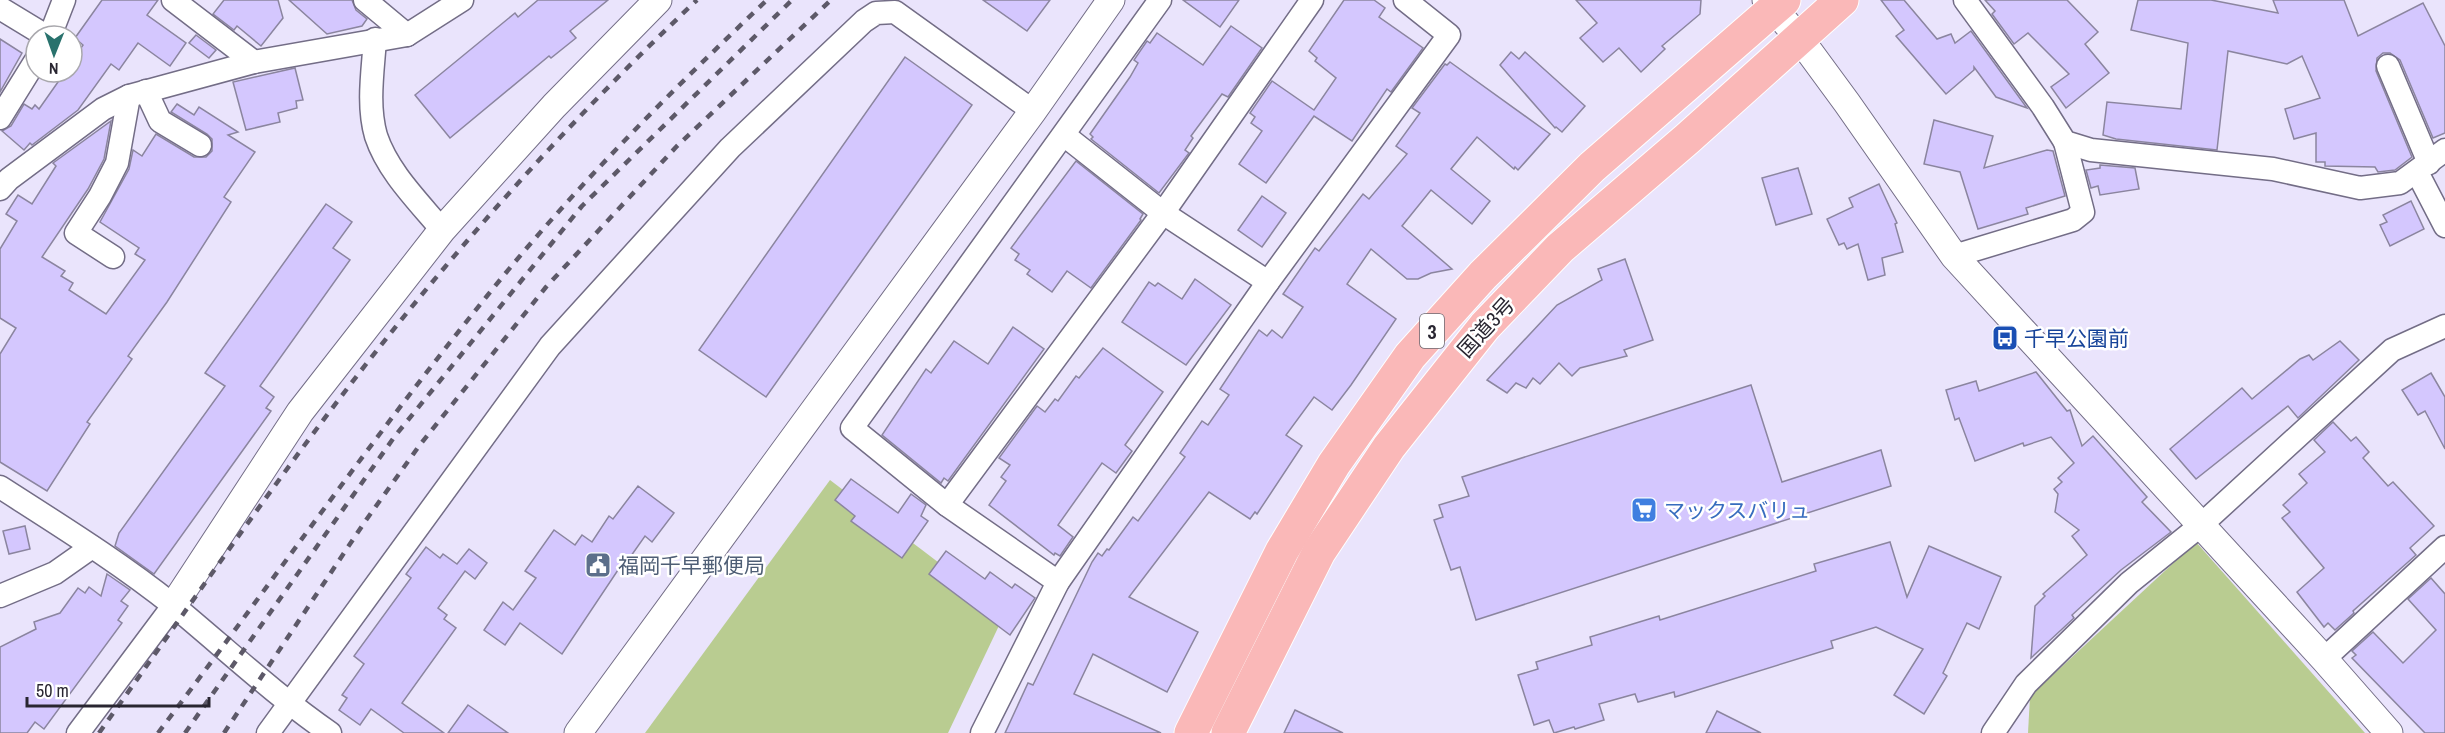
<svg xmlns="http://www.w3.org/2000/svg" width="2445" height="733" viewBox="0 0 2445 733" font-family="'Archivo Narrow','Noto Sans JP',sans-serif">
	<style>
		.green { fill: #b9cc91 }
		.building { fill: #d4c7fe; stroke: #8b859f; stroke-width: 1.5 }
		.lines { fill: none; stroke-linecap: round; stroke-linejoin: round }
		.minor-casing { stroke: #736d86; stroke-width: 25 }
		.tertiary-casing { stroke: #736d86; stroke-width: 29 }
		.trunk-casing { stroke: #fff; stroke-width: 35 }
		.minor { stroke: #fff; stroke-width: 22 }
		.tertiary { stroke: #fff; stroke-width: 27 }
		.trunk { stroke: #fab8b8; stroke-width: 33 }
		.rail { stroke: #5d5968; stroke-width: 4.5; stroke-dasharray: 8 8; stroke-linecap: butt }
		.labels { text-anchor: middle; dominant-baseline: central; stroke-width: 5; stroke-linejoin: round; paint-order: stroke }
		.shield { fill: #fff; stroke: #69676f; stroke-width: 1.5 }
		.shield-label { font-size: 20px; font-weight: bold; fill: #292631 }
		.street-label { font-size: 21px; fill: #292631; stroke: #fff }
		.transit-label { font-size: 21px; fill: #164399; stroke: #fff; text-anchor: start }
		.shop-label { font-size: 21px; fill: #366cbe; stroke: #fff; text-anchor: start }
		.service-label { font-size: 21px; fill: #4e5e75; stroke: #fff; text-anchor: start }
	</style>
	<rect width="100%" height="100%" fill="#eae4fc"/>
	<g class="green">
		<path d="M830 480 1005 613 948 733H645Z"/>
		<path d="M2196 542 2365 733H2028L2030 696Z"/>
	</g>
	<g class="building">
		<path d="M102 0H158L147 15 186 43 170 66 138 43 119 70 111 64 78 110 32 145 30 143 24 150 2 131 11 126 24 104 32 109 35 105 39 109 65 72H72V61L83 45 75 38Z"/>
		<path d="M224 0H278L283 18 261 46 237 26 234 30 213 14Z"/>
		<path d="M289 0H352L356 10 367 19 362 26 327 34Z"/>
		<path d="M538 0H608L570 31 576 38 551 58 549 56 450 138 415 95 515 13 518 17Z"/>
		<path d="M983 0H1050L1027 31Z"/>
		<path d="M1183 0H1239L1220 27Z"/>
		<path d="M1344 0H1374L1385 8 1379 17 1423 48 1391 92 1387 89 1352 141 1314 116 1266 183 1239 164 1262 131 1251 123 1255 117 1250 113 1272 81 1314 110 1336 78 1315 61 1317 58 1309 51Z"/>
		<path d="M1576 0H1701L1700 14 1662 46 1665 49 1641 72 1619 48 1603 62 1580 38 1597 23Z"/>
		<path d="M1881 0H1904L1937 39 1951 34 1955 43 1971 31 2027 108 1996 97 1974 67V70L1946 94 1896 36 1904 30Z"/>
		<path d="M1985 0H2067L2098 32 2085 44 2109 73 2066 108 2051 87 2069 74 2028 33 2014 44 1992 14 1995 11Z"/>
		<path d="M2138 0H2211L2278 13 2273 0H2344L2358 36 2423 3 2445 46V133L2433 138 2400 60 2390 53H2383L2377 58 2376 71 2412 157 2395 170 2378 172 2375 167 2325 166V162H2316V133L2294 139 2285 109 2320 98 2302 56 2287 64 2228 51 2217 150 2116 139 2103 135 2107 102 2181 109 2188 43 2131 30Z"/>
		<path d="M1231 26 1262 48 1228 97 1222 94 1191 136 1193 138 1185 150 1189 153 1159 193 1091 139 1093 137 1090 134 1130 77 1138 63 1134 60 1147 41 1150 43 1157 33 1203 65Z"/>
		<path d="M196 35 216 50 209 58 189 43Z"/>
		<path d="M0 39 22 53 0 92Z"/>
		<path d="M1511 52 1519 59 1525 52 1585 106 1562 132 1556 127 1555 128 1500 65Z"/>
		<path d="M905 57 972 105 766 397 699 350Z"/>
		<path d="M1450 62 1550 134 1518 170 1515 167 1514 169 1477 137 1451 169 1490 201 1472 224 1431 190 1402 226 1452 269 1431 273 1418 279H1407L1371 249 1347 284 1396 319 1351 385 1332 410 1314 397 1286 435 1302 446 1257 514 1255 512 1250 519 1209 492 1129 597 1198 632 1167 692 1093 654 1074 694 1161 733H1005L1028 683 1033 685 1092 562 1098 553 1102 556 1107 549 1109 550 1133 517 1138 521 1185 457 1180 453 1202 421 1208 425 1229 395 1220 389 1259 330 1267 336 1272 330 1282 338 1303 307 1283 294 1315 248 1319 251 1363 194 1369 199 1407 154 1396 146 1420 113 1412 108 1445 64 1447 65Z"/>
		<path d="M295 68 303 100 296 101 297 108 278 113 280 122 246 130 233 82Z"/>
		<path d="M177 104 194 115 199 107 238 132 228 135 255 152 224 197 231 202 167 302 128 356 132 359 87 422 90 424 47 491 0 462V354L16 328 0 318V249L17 221 6 214 18 195 32 204 56 166 53 163 111 121 104 159 88 189 42 257 65 271 61 276 73 283 69 290 106 314 145 260 135 254 139 248 100 222 129 169 133 150 142 156 156 134 194 157H206L212 151V139L207 134 171 112Z"/>
		<path d="M1934 120 1993 136 1984 168 2047 150 2053 151 2065 196 2026 208 2028 214 1978 229 1960 172 1924 164Z"/>
		<path d="M1076 161 1143 214 1140 219 1141 220 1091 288 1067 271 1052 292 1027 274 1030 270 1015 260 1019 254 1011 248Z"/>
		<path d="M2100 165 2135 168 2139 189 2100 195 2098 186 2091 188 2086 170 2100 168Z"/>
		<path d="M1798 168 1812 214 1776 225 1762 178Z"/>
		<path d="M1879 184 1897 223 1895 224 1903 252 1882 258 1885 275 1868 280 1858 244 1847 249 1844 243 1839 245 1827 219 1853 207 1849 198Z"/>
		<path d="M1262 196 1286 213 1262 247 1238 230Z"/>
		<path d="M2411 201 2424 229 2390 246 2380 225 2387 222 2383 215Z"/>
		<path d="M326 204 352 222 333 248 350 260 260 386 274 397 266 408 271 411 154 574 115 546 119 533 225 386 205 373Z"/>
		<path d="M1625 259 1653 340 1624 350 1627 356 1580 368 1572 376 1559 363 1540 384 1533 378 1526 388 1516 383 1507 393 1487 380 1557 305 1602 280 1598 269Z"/>
		<path d="M1195 279 1231 305 1186 365 1122 322 1149 282 1155 286 1158 283 1182 299Z"/>
		<path d="M1013 327 1044 349 948 481 944 478 941 483 882 435 926 369 931 373 954 341 988 364Z"/>
		<path d="M2340 341 2359 360 2298 418 2288 406 2196 479 2170 449 2242 388 2252 399 2300 359 2309 355 2313 360Z"/>
		<path d="M1103 348 1163 392 1125 445 1132 451 1116 473 1102 463 1058 525 1073 537 1060 556 1055 553 1054 555 989 505 1006 481 1001 477 1010 465 999 458 1037 406 1045 412 1055 399 1058 401 1076 376 1079 378Z"/>
		<path d="M2036 372 2067 411 2070 410 2082 446 2093 436 2147 497 2142 502 2171 532 2121 570 2072 615 2074 618 2031 658 2035 606 2045 596 2043 594 2087 555 2072 536 2079 530 2055 512 2058 494 2054 489 2062 482 2058 478 2074 463 2051 437 2024 446 2023 443 1975 461 1959 418 1955 420 1946 390 1976 381 1979 391Z"/>
		<path d="M2431 373 2445 397V449L2425 411 2418 415 2402 390Z"/>
		<path d="M1751 385 1782 482 1881 450 1891 486 1476 620 1460 567 1451 570 1434 520 1443 517 1439 505 1469 496 1462 477Z"/>
		<path d="M2333 422 2351 441 2356 437 2369 452 2363 458 2388 486 2393 482 2434 526 2410 548 2416 555 2353 611 2354 613 2335 630 2328 623 2324 627 2297 592 2324 568 2282 518 2290 512 2283 505 2307 483 2299 474 2325 452 2314 440Z"/>
		<path d="M851 479 898 513 911 494 926 505 921 516 928 521 902 558 851 521 855 516 835 500Z"/>
		<path d="M638 486 674 513 652 542 645 536 626 563 624 561 562 654 520 623 505 645 484 630 503 602 513 610 536 578 525 571 554 530 575 545 582 535 592 542 609 516 613 519Z"/>
		<path d="M25 526 30 549 9 554 3 531Z"/>
		<path d="M1890 542 1907 597 1929 546 2001 577 1979 629 1967 623 1943 673 1947 676 1924 714 1894 695 1923 649 1876 627 1831 641 1833 648 1675 697 1674 692 1638 702 1635 694 1599 704 1604 720 1575 729 1574 727 1554 733 1549 720 1534 725 1518 675 1538 669 1536 662 1592 645 1590 637 1659 616 1660 620 1816 571 1814 564Z"/>
		<path d="M426 547 440 558 443 554 457 564 469 549 487 563 475 579 465 571 438 608 447 615 444 619 456 628 402 703 444 733H404L371 709 360 725 339 710 347 698 342 695 364 664 354 656 411 578 406 574Z"/>
		<path d="M946 551 985 579 990 572 1012 588 1015 584 1035 598 1010 635 929 574Z"/>
		<path d="M107 574 130 590 121 601 128 606 118 620 122 623 44 729 35 722 27 733H0V647L36 629 34 622 60 613 78 588 85 593 89 587 101 596Z"/>
		<path d="M2431 578 2445 594V733H2425L2352 658 2356 655 2352 651 2373 632 2403 663 2436 630 2408 599Z"/>
		<path d="M468 705 508 733H448Z"/>
		<path d="M1295 710 1343 733H1284Z"/>
		<path d="M1717 711 1761 733H1706Z"/>
	</g>
	<g class="lines">
		<g class="minor-casing">
			<g id="minor">
				<path d="M173 0 254 62"/>
				<path d="M365 0 407 35"/>
				<path d="M1965 0 2043 107 2065 142 2091 150 2273 169 2360 188 2400 183 2445 150"/>
				<path d="M0 8 46 36"/>
				<path d="M50 36 64 0"/>
				<path d="M375 39C373 70 367 105 376 136 388 172 418 201 442 230"/>
				<path d="M2388 66 2429 163"/>
				<path d="M146 91 160 121 200 145"/>
				<path d="M0 118 36 60"/>
				<path d="M1064 135 1163 213 1268 282"/>
				<path d="M2417 172 2445 226"/>
				<path d="M0 189 9 179 103 109 129 96 254 62 407 35 462 0"/>
				<path d="M1954 256 2073 220 2083 212 2065 142"/>
				<path d="M113 257 76 233 100 196 117 163 129 96"/>
				<path d="M0 487C59 525 119 562 174 606 226 649 275 695 330 733"/>
				<path d="M947 505 1163 213 1312 0"/>
				<path d="M1058 582 947 505 852 428 1160 0"/>
				<path d="M0 596 55 573 92 547"/>
				<path d="M2324 659 2445 547"/>
				<path d="M78 733 173 606"/>
				<path d="M268 733 550 346 730 148 864 21 876 13 895 12 1033 111"/>
				<path d="M982 733 1058 582 1268 282 1449 35 1405 0"/>
				<path d="M1993 733 2026 684 2129 583 2201 525 2392 350 2445 326"/>
			</g>
		</g>
		<g class="tertiary-casing">
			<g id="tertiary">
				<path d="M1766 0 1800 39 1847 103 1954 256 2324 659 2389 733"/>
				<path d="M173 606 300 412 442 230 554 106 658 0"/>
				<path d="M578 733 1033 111 1111 0"/>
			</g>
		</g>
		<g class="trunk-casing">
			<g id="trunk">
				<path d="M1191 733 1282 551 1334 464 1410 356 1483 275 1592 167 1784 0"/>
				<path d="M1228 733 1319 552 1389 447 1485 326 1560 248 1687 139 1842 0"/>
			</g>
		</g>
		<use href="#minor" class="minor"/>
		<use href="#tertiary" class="tertiary"/>
		<use href="#trunk" class="trunk"/>
		<g class="rail">
			<path d="M99 733C211 576 320 414 445 267 524 173 608 84 697 0"/>
			<path d="M158 733C268 588 372 438 487 296 572 190 669 93 767 0"/>
			<path d="M185 733 395 436 582 206 792 0"/>
			<path d="M224 733 364 523 419 446 546 287 677 146 831 0"/>
		</g>
	</g>
	<defs>
		<g id="bus-square" transform="scale(1.35)"><rect x="-9" y="-9" width="18" height="18" rx="4" fill="#1a4fb4" stroke="#fff"/><path d="M-5-6H5V4H4V6H2V4H-2V6H-4V4H-5ZM-3.5-4V0h7V-4ZM-3.5 1.2v1.5H-2V1.2ZM2 1.2v1.5H3.5V1.2Z" fill="#fff"/></g>
		<g id="supermarket-square" transform="scale(1.35)"><rect x="-9" y="-9" width="18" height="18" rx="4" fill="#3f7fe0" stroke="#fff"/><path d="M-6-5.5h2.5l.6 2H6L4.5 2H-2.5L-4.4-4H-6ZM-1.5 3.2a1.3 1.3 0 1 0 .1 0ZM3 3.2a1.3 1.3 0 1 0 .1 0Z" fill="#fff"/></g>
		<g id="civic-square" transform="scale(1.35)"><rect x="-9" y="-9" width="18" height="18" rx="4" fill="#5c6f8a" stroke="#fff"/><path d="M-.6-6.5H3V-4.5H.6V-3L4-1V1h2V6H-6V1h2V-1L-.6-3ZM-1.2 2.5V6h2.4V2.5Z" fill="#fff"/></g>
	</defs>
	<g fill-rule="evenodd">
		<use href="#bus-square" x="2005" y="338"/>
		<use href="#supermarket-square" x="1644" y="510"/>
		<use href="#civic-square" x="598" y="565"/>
	</g>
	<g class="labels">
		<rect class="shield" x="1420" y="314" width="24" height="34" rx="4.5"/>
		<g class="shield-label">
			<text x="1432" y="331">3</text>
		</g>
		<g class="street-label">
			<text transform="translate(1486 327) rotate(-48)">国道3号</text>
		</g>
		<g class="transit-label">
			<text x="2024" y="338">千早公園前</text>
		</g>
		<g class="shop-label">
			<text x="1664" y="510">マックスバリュ</text>
		</g>
		<g class="service-label">
			<text x="618" y="565">福岡千早郵便局</text>
		</g>
	</g>
	<g transform="translate(54 54) rotate(181)"><circle r="28" fill="#ffffff" stroke="#a9a8ad" stroke-width="1.5"/>
	<path d="M0-4.5L10 22L0 15L-10 22Z" fill="#29726d"/>
	<text y="-9" font-size="16" font-weight="bold" text-anchor="middle" fill="#292631">N</text>
	</g>
	<path d="M27 697v9h182v-9" fill="none" stroke="#292631" stroke-width="3"/>
	<text x="36" y="697" font-size="18" fill="#292631" stroke="#ffffff" stroke-width="4.5" paint-order="stroke">50 m</text>
</svg>
